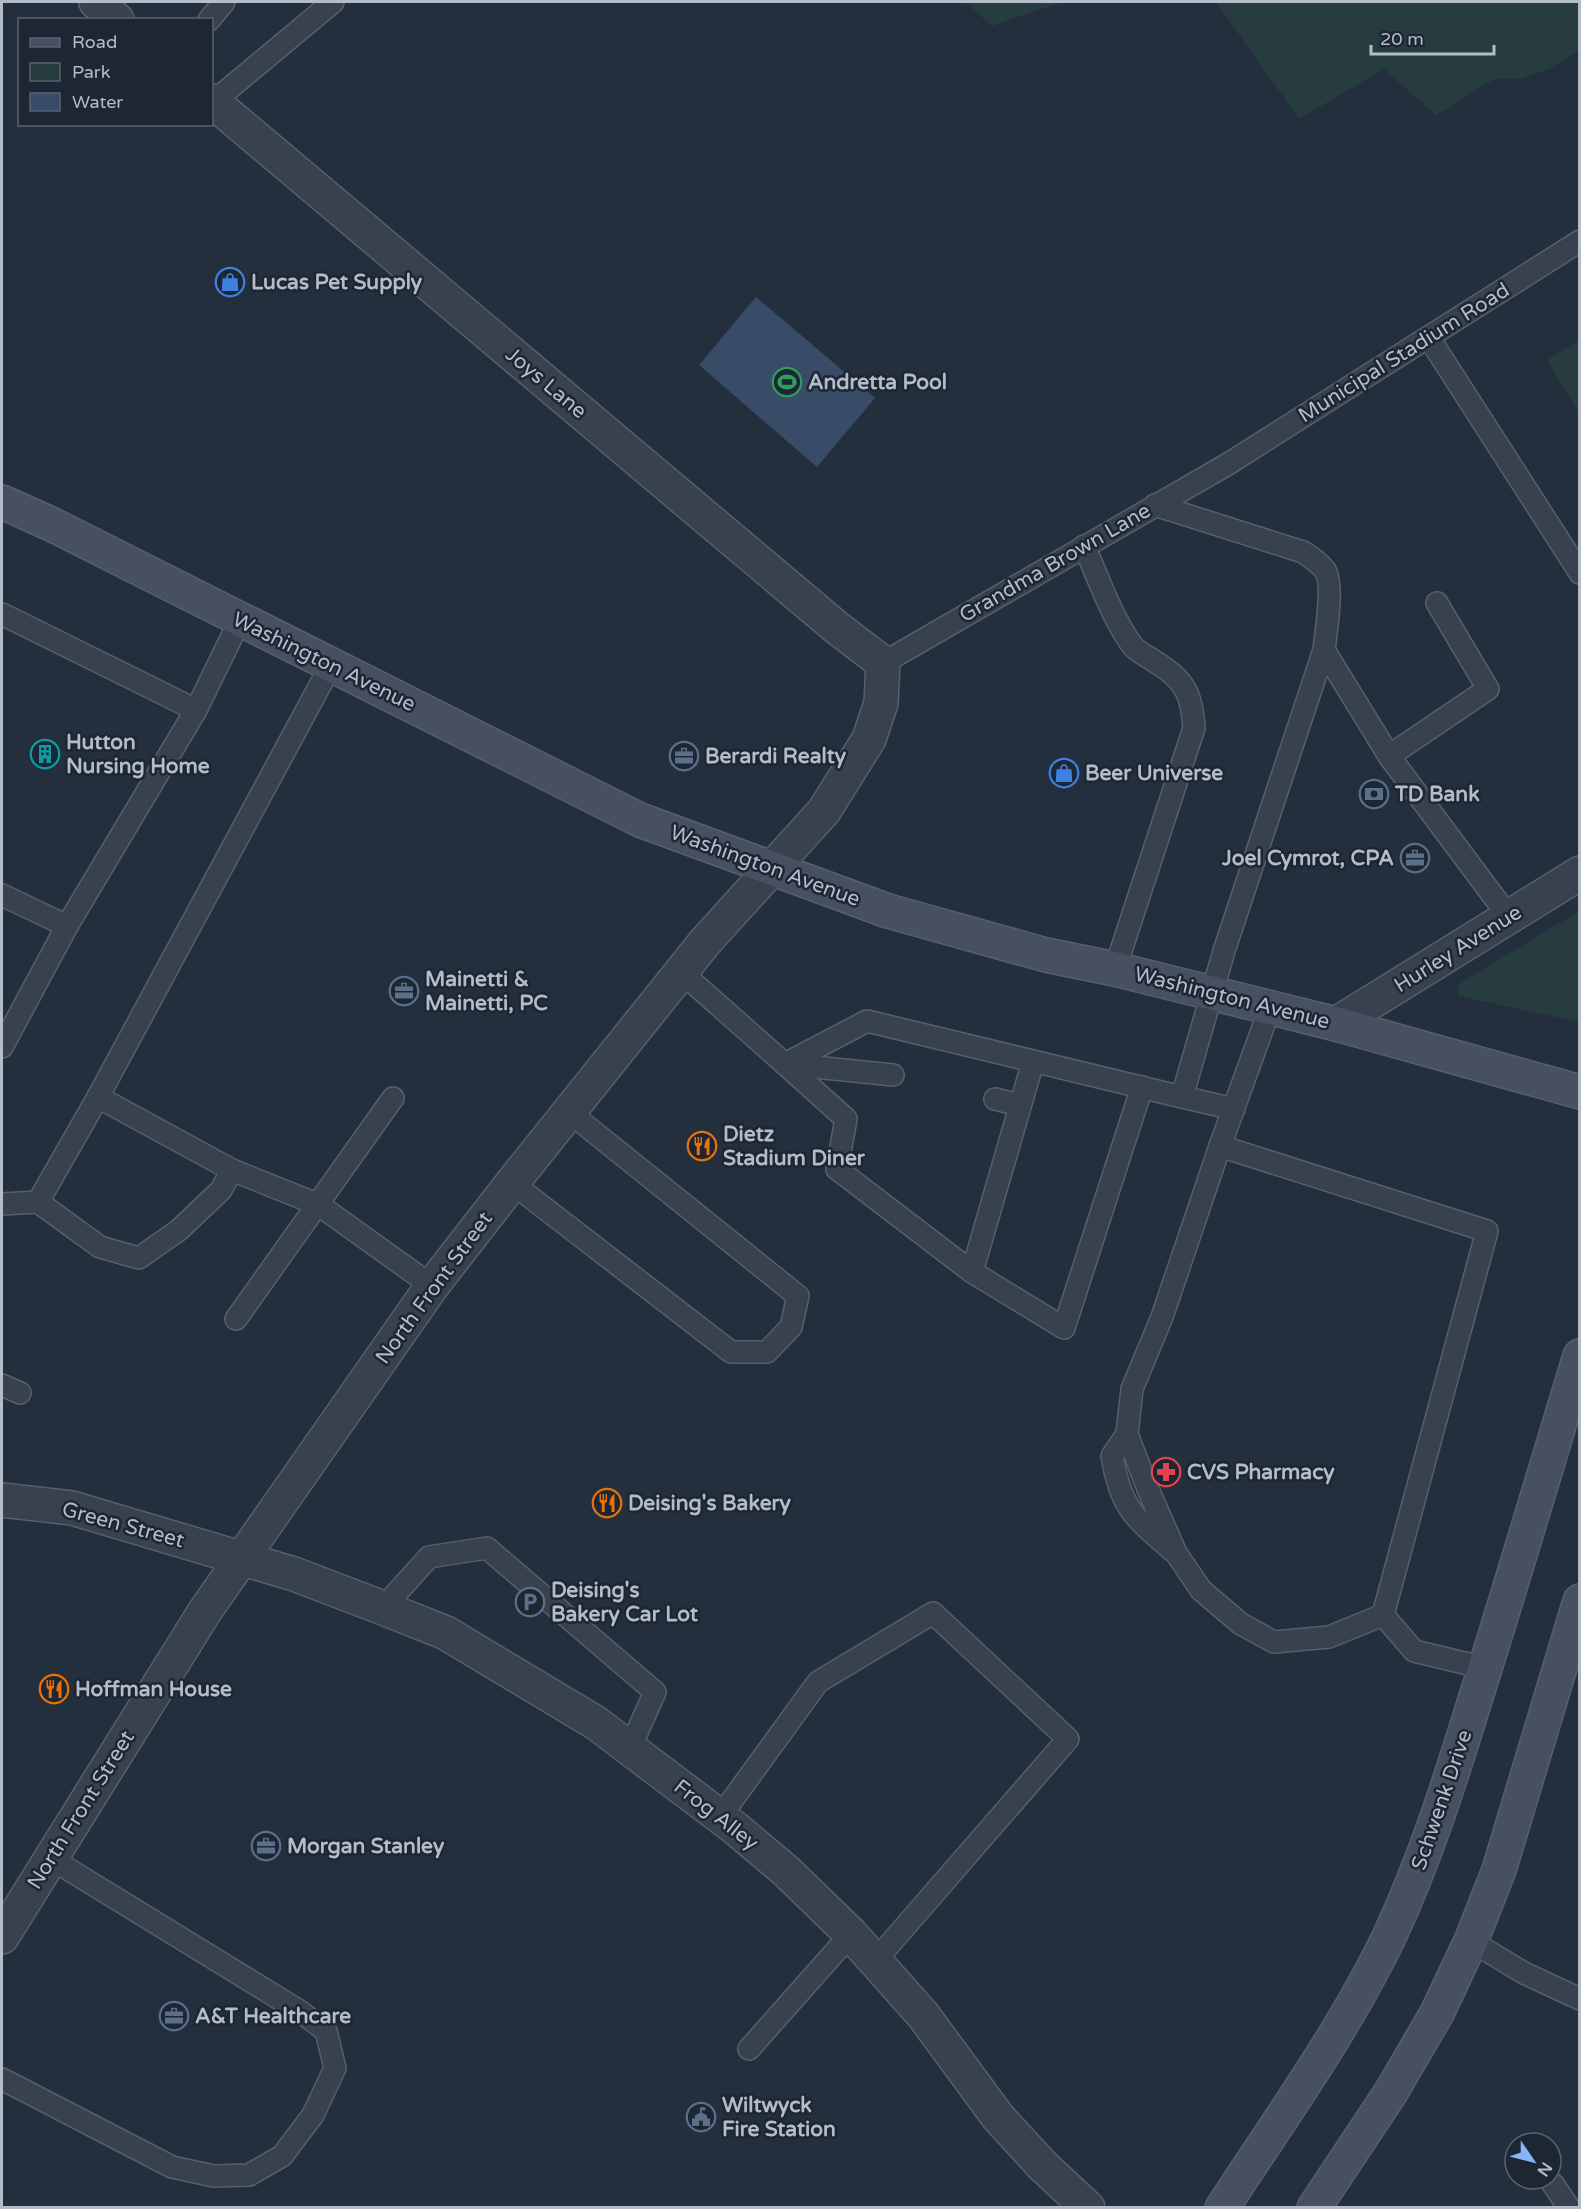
<svg xmlns="http://www.w3.org/2000/svg" width="1581" height="2209" viewBox="0 0 1581 2209" font-family="'Varela Round',sans-serif">
	<style>
		.green { fill: #263c3f }
		.water { fill: #394c67 }
		.lines { fill: none; stroke-linecap: round; stroke-linejoin: round }
		.lane-casing { stroke: #565f6c; stroke-width: 24 }
		.street-casing { stroke: #565f6c; stroke-width: 36 }
		.secondary-casing { stroke: #565f6c; stroke-width: 36 }
		.lane { stroke: #38414e; stroke-width: 21 }
		.street { stroke: #38414e; stroke-width: 33 }
		.secondary { stroke: #465061; stroke-width: 33 }
		.labels { text-anchor: middle; dominant-baseline: central; stroke-width: 5; stroke-linejoin: round; paint-order: stroke }
		.poi-label { font-size: 21px; font-weight: bold; fill: #b4bcc9; stroke: #1d2633; text-anchor: start }
		.street-label { font-size: 21px; fill: #b4bcc9; stroke: #1d2633 }
	</style>
	<rect width="100%" height="100%" fill="#242f3e"/>
	<g class="green">
		<path d="M965 2H1062L992 26Z"/>
		<path d="M1216 2H1579V50L1551 68 1520 79H1494L1436 115 1384 69 1299 119Z"/>
		<path d="M1579 340V413L1547 360Z"/>
		<path d="M1579 911V1022L1459 996 1457 990 1459 984Z"/>
	</g>
	<path class="water" d="M756 297 875 398 817 467 699 365Z"/>
	<g class="lines">
		<g class="lane-casing">
			<g id="lane">
				<path d="M209 20 224 2"/>
				<path d="M213 102 333 2"/>
				<path d="M1429 338 1580 573"/>
				<path d="M1084 546C1099 579 1111 616 1132 645 1137 652 1147 656 1154 661 1184 679 1192 693 1194 728L1115 969"/>
				<path d="M2 614 196 710"/>
				<path d="M1324 650 1389 756 1509 917"/>
				<path d="M883 663 1228 464 1580 241"/>
				<path d="M331 665 98 1097 232 1170 319 1205 432 1286"/>
				<path d="M1389 756 1488 689 1437 603"/>
				<path d="M2 895 67 926"/>
				<path d="M681 972 785 1064 867 1021 1182 1097 1224 951 1324 650C1326 633 1334 584 1325 570 1319 563 1311 557 1303 552L1155 505"/>
				<path d="M1270 1008 1220 1146 1162 1317 1132 1389 1127 1434 1148 1489 1176 1553 1201 1590 1241 1624 1274 1642 1329 1637 1383 1615"/>
				<path d="M2 1047 67 926 196 710 240 620"/>
				<path d="M1033 1062 972 1272 1064 1328 1142 1087"/>
				<path d="M785 1064 846 1119 837 1169 972 1272"/>
				<path d="M785 1064 893 1075"/>
				<path d="M98 1097 38 1202 100 1247 139 1258 179 1230 221 1190 232 1170"/>
				<path d="M1182 1097 1234 1109"/>
				<path d="M995 1099 1020 1105"/>
				<path d="M1220 1146 1487 1231 1383 1615 1414 1651 1485 1668"/>
				<path d="M512 1183 731 1352H767L791 1327 798 1296 569 1112"/>
				<path d="M2 1204 38 1202"/>
				<path d="M236 1319 393 1098"/>
				<path d="M2 1385 20 1393"/>
				<path d="M1127 1434 1112 1456C1121 1509 1134 1517 1173 1551"/>
				<path d="M383 1608 429 1557 487 1548 655 1692 630 1748"/>
				<path d="M720 1817 818 1682 933 1613 1068 1739 876 1960"/>
				<path d="M1471 1941 1524 1973 1580 1999"/>
				<path d="M749 2049 851 1934"/>
				<path d="M2 2079 172 2167 214 2176 249 2175 282 2156 313 2115 335 2068 326 2031 301 2012 50 1858"/>
				<path d="M1553 2184 1569 2208"/>
			</g>
		</g>
		<g class="street-casing">
			<g id="street">
				<path d="M96 2 117 20"/>
				<path d="M1336 1024 1580 873"/>
				<path d="M2 1500 72 1508 294 1574 383 1608 446 1633 596 1723 735 1828 786 1871 851 1934 923 2015 998 2117 1042 2165 1088 2208"/>
				<path d="M2 1937 205 1611 432 1286 512 1183 705 942 824 811 869 739 881 703 883 663 836 627 212 101"/>
			</g>
		</g>
		<g class="secondary-casing">
			<g id="secondary">
				<path d="M2 502 51 524 640 820 888 911 1046 955 1115 969 1336 1024 1580 1092"/>
				<path d="M1222 2208C1280 2119 1343 2032 1389 1937 1425 1860 1450 1781 1475 1700 1511 1586 1545 1471 1580 1356"/>
				<path d="M1314 2208 1391 2092 1437 2013 1471 1941 1499 1870 1580 1601"/>
			</g>
		</g>
		<use href="#lane" class="lane"/>
		<use href="#street" class="street"/>
		<use href="#secondary" class="secondary"/>
	</g>
	<defs>
		<g id="shop-ring" transform="scale(1.5)"><circle r="9.5" fill="#1d2633" stroke="#3f7fe0" stroke-width="1.5"/><path d="M-5-2.5h2.3a2.7 3.5 0 0 1 5.4 0H5L5.5 6h-11ZM-1.5-2.5h3a1.5 2.3 0 0 0-3 0Z" fill="#3f7fe0"/></g>
		<g id="stadium-ring" transform="scale(1.5)"><circle r="9.5" fill="#1d2633" stroke="#2e9e5b" stroke-width="1.5"/><path d="M0-5a6.5 5 0 1 0 0 10a6.5 5 0 1 0 0-10ZM-3.5-1.8h7v3.6h-7Z" fill="#2e9e5b"/></g>
		<g id="building-ring" transform="scale(1.5)"><circle r="9.5" fill="#1d2633" stroke="#0f9aa8" stroke-width="1.5"/><path d="M-4-6H4V6H1V3H-1V6H-4ZM-2.5-4.3h1.7v1.8h-1.7ZM.8-4.3h1.7v1.8H.8ZM-2.5-1h1.7V.8h-1.7ZM.8-1h1.7V.8H.8Z" fill="#0f9aa8"/></g>
		<g id="office-ring" transform="scale(1.5)"><circle r="9.5" fill="#1d2633" stroke="#5c6f8a" stroke-width="1.5"/><path d="M-6-3h4V-5.5h4V-3h4V5H-6ZM-1-4.5V-3h2v-1.5ZM-6 0V1H6V0Z" fill="#5c6f8a"/></g>
		<g id="bank-ring" transform="scale(1.5)"><circle r="9.5" fill="#1d2633" stroke="#5c6f8a" stroke-width="1.5"/><path d="M-6-4H6V4H-6ZM0-2.3a2.3 2.3 0 1 0 0 4.6a2.3 2.3 0 1 0 0-4.6Z" fill="#5c6f8a"/></g>
		<g id="restaurant-ring" transform="scale(1.5)"><circle r="9.5" fill="#1d2633" stroke="#e8710a" stroke-width="1.5"/><path d="M-5-6h1v4h1v-4h1v4h1v-4h1v5L-1.5 .5V6h-2V.5L-5-1ZM5-6V6H3V1.5H1.5Q1.5-4 5-6Z" fill="#e8710a"/></g>
		<g id="pharmacy-ring" transform="scale(1.5)"><circle r="9.5" fill="#1d2633" stroke="#e0444e" stroke-width="1.5"/><path d="M-2-6h4v4h4v4h-4v4h-4v-4h-4v-4h4Z" fill="#e0444e"/></g>
		<g id="parking-ring" transform="scale(1.5)"><circle r="9.5" fill="#1d2633" stroke="#5c6f8a" stroke-width="1.5"/><path d="M-3.5-5.5H1a3.5 3.5 0 0 1 0 7H-1V5.5H-3.5ZM-1-3.4V-.6H.8a1.4 1.4 0 0 0 0-2.8Z" fill="#5c6f8a"/></g>
		<g id="civic-ring" transform="scale(1.5)"><circle r="9.5" fill="#1d2633" stroke="#5c6f8a" stroke-width="1.5"/><path d="M-.6-6.5H3V-4.5H.6V-3L4-1V1h2V6H-6V1h2V-1L-.6-3ZM-1.2 2.5V6h2.4V2.5Z" fill="#5c6f8a"/></g>
	</defs>
	<g fill-rule="evenodd">
		<use href="#shop-ring" x="230" y="282"/>
		<use href="#stadium-ring" x="787" y="382"/>
		<use href="#building-ring" x="45" y="754"/>
		<use href="#office-ring" x="684" y="756"/>
		<use href="#shop-ring" x="1064" y="773"/>
		<use href="#bank-ring" x="1374" y="794"/>
		<use href="#office-ring" x="1415" y="858"/>
		<use href="#office-ring" x="404" y="991"/>
		<use href="#restaurant-ring" x="702" y="1146"/>
		<use href="#pharmacy-ring" x="1166" y="1472"/>
		<use href="#restaurant-ring" x="607" y="1503"/>
		<use href="#parking-ring" x="530" y="1602"/>
		<use href="#restaurant-ring" x="54" y="1689"/>
		<use href="#office-ring" x="266" y="1846"/>
		<use href="#office-ring" x="174" y="2016"/>
		<use href="#civic-ring" x="701" y="2117"/>
	</g>
	<g class="labels">
		<g class="poi-label">
			<text x="251" y="282">Lucas Pet Supply</text>
			<text x="808" y="382">Andretta Pool</text>
			<text x="66" y="742">Hutton<tspan x="66" dy="24">Nursing Home</tspan></text>
			<text x="705" y="756">Berardi Realty</text>
			<text x="1085" y="773">Beer Universe</text>
			<text x="1395" y="794">TD Bank</text>
			<text x="1394" y="858" text-anchor="end">Joel Cymrot, CPA</text>
			<text x="425" y="979">Mainetti &amp;<tspan x="425" dy="24">Mainetti, PC</tspan></text>
			<text x="723" y="1134">Dietz<tspan x="723" dy="24">Stadium Diner</tspan></text>
			<text x="1187" y="1472">CVS Pharmacy</text>
			<text x="628" y="1503">Deising's Bakery</text>
			<text x="551" y="1590">Deising's<tspan x="551" dy="24">Bakery Car Lot</tspan></text>
			<text x="75" y="1689">Hoffman House</text>
			<text x="287" y="1846">Morgan Stanley</text>
			<text x="195" y="2016">A&amp;T Healthcare</text>
			<text x="722" y="2105">Wiltwyck<tspan x="722" dy="24">Fire Station</tspan></text>
		</g>
		<g class="street-label">
			<text transform="translate(1404 353) rotate(-32)">Municipal Stadium Road</text>
			<text transform="translate(546 383) rotate(40)">Joys Lane</text>
			<text transform="translate(1055 563) rotate(-30)">Grandma Brown Lane</text>
			<text transform="translate(324 662) rotate(26)">Washington Avenue</text>
			<text transform="translate(765 866) rotate(20)">Washington Avenue</text>
			<text transform="translate(1458 949) rotate(-32)">Hurley Avenue</text>
			<text transform="translate(1232 998) rotate(14)">Washington Avenue</text>
			<text transform="translate(434 1288) rotate(-54)">North Front Street</text>
			<text transform="translate(123 1525) rotate(15)">Green Street</text>
			<text transform="translate(1442 1800) rotate(-71)">Schwenk Drive</text>
			<text transform="translate(81 1810) rotate(-58)">North Front Street</text>
			<text transform="translate(716 1815) rotate(38)">Frog Alley</text>
		</g>
	</g>
	<rect width="1581" height="2209" fill="none" stroke="#b4bcc9" stroke-width="6"/>
	<rect x="18" y="18" width="195" height="108" fill="#1d2633" stroke="#59626f" stroke-width="1.5"/>
	<rect x="30" y="38" width="30" height="9" fill="#465061" stroke="#59626f" stroke-width="1.5"/>
	<text x="72" y="48" font-size="18" fill="#b4bcc9">Road</text>
	<rect x="30" y="63" width="30" height="18" fill="#263c3f" stroke="#59626f" stroke-width="1.5"/>
	<text x="72" y="78" font-size="18" fill="#b4bcc9">Park</text>
	<rect x="30" y="93" width="30" height="18" fill="#394c67" stroke="#59626f" stroke-width="1.5"/>
	<text x="72" y="108" font-size="18" fill="#b4bcc9">Water</text>
	<g transform="translate(1533 2161) rotate(125)"><circle r="28" fill="#1d2633" stroke="#59626f" stroke-width="1.5"/>
	<path d="M0-4.5L10 22L0 15L-10 22Z" fill="#8ab4f8"/>
	<text y="-9" font-size="16" font-weight="bold" text-anchor="middle" fill="#b4bcc9">N</text>
	</g>
	<path d="M1371 45v9h123v-9" fill="none" stroke="#b4bcc9" stroke-width="3"/>
	<text x="1380" y="45" font-size="18" fill="#b4bcc9" stroke="#1d2633" stroke-width="4.5" paint-order="stroke">20 m</text>
</svg>
